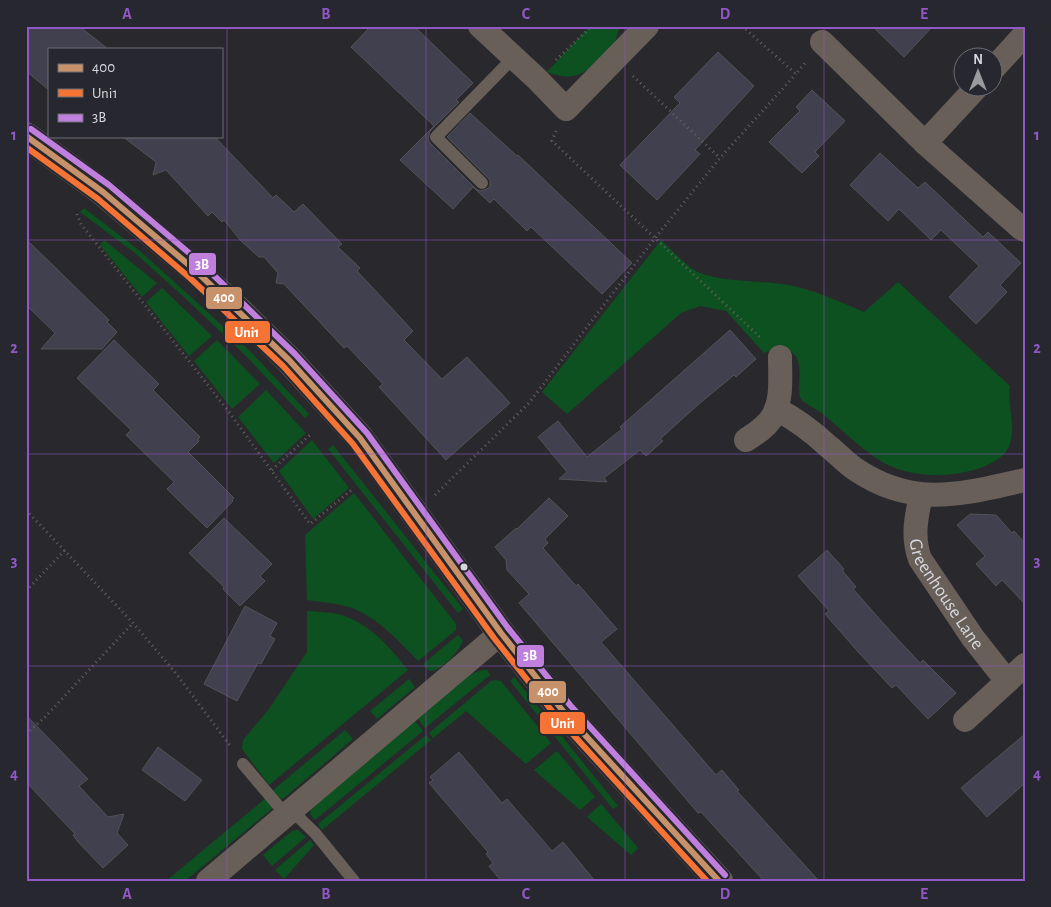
<svg xmlns="http://www.w3.org/2000/svg" width="1051" height="907" viewBox="0 0 1051 907" font-family="'Alegreya Sans',sans-serif">
	<style>
		.green { fill: #0c511f }
		.building { fill: #40404f; stroke: #525256 }
		.lines { fill: none; stroke-linecap: round; stroke-linejoin: round }
		.path { stroke: #65605e; stroke-width: 3; stroke-dasharray: 1 4; stroke-linecap: butt }
		.service { stroke: #685f58; stroke-width: 12 }
		.minor { stroke: #685f58; stroke-width: 24 }
		.primary { stroke: #695f58; stroke-width: 28 }
		.bus-1-casing { stroke: #27282f; stroke-width: 10 }
		.bus-2-casing { stroke: #27282f; stroke-width: 10 }
		.bus-3-casing { stroke: #27282f; stroke-width: 10 }
		.bus-1 { stroke: #c7916a; stroke-width: 6 }
		.bus-2 { stroke: #f57335; stroke-width: 6 }
		.bus-3 { stroke: #c07fdc; stroke-width: 6 }
		.grid { fill: none; stroke: #9257c6; stroke-width: 1; stroke-opacity: 0.55 }
		.bus-dot { fill: #d7d8dd; stroke: #27282f; stroke-width: 2 }
		.labels { text-anchor: middle; dominant-baseline: central; stroke-width: 5; stroke-linejoin: round; paint-order: stroke }
		.street-label { font-size: 19px; fill: #d7d8dd; stroke: #27282f }
		.line-badge { stroke: #27282f; stroke-width: 2 }
		.badge-label { font-size: 14px; text-anchor: middle; font-weight: bold; fill: #fff }
		.neatline { fill: none; stroke: #9257c6; stroke-width: 2 }
		.grid-label { font-size: 16px; text-anchor: middle; font-weight: bold; fill: #9257c6 }
	</style>
	<rect width="100%" height="100%" fill="#29292d"/>
	<g class="green">
		<path d="M590 26H620L615 42C594 64 582 86 547 72Z"/>
		<path d="M84 208 140 251 190 296 251 352 309 414 305 418 246 356 186 299 136 254 80 212Z"/>
		<path d="M104 240 157 283 142 297 100 245Z"/>
		<path d="M661 240C670 248 689 269 698 272 723 283 761 280 789 285 815 290 840 302 864 312L898 282 1010 386C1007 405 1016 425 1010 443 1007 456 994 462 983 467 950 479 906 479 876 458 857 445 841 429 823 414 817 409 806 405 801 399 799 396 799 391 799 388 800 366 803 352 778 347L764 353 726 311 700 306 681 313 567 414 542 392Z"/>
		<path d="M162 288 212 336 189 356 146 302Z"/>
		<path d="M217 340 260 384 232 409 194 361Z"/>
		<path d="M266 390 306 433 274 463 238 417Z"/>
		<path d="M312 440 349 488 313 519 279 471Z"/>
		<path d="M333 445 463 609 458 613 328 449Z"/>
		<path d="M354 493 456 624V630L418 661C399 641 376 616 349 607 335 603 321 602 307 600L305 535Z"/>
		<path d="M307 611C317 612 328 612 338 614 368 622 389 646 408 670L269 785 242 749 243 740 269 709 307 652Z"/>
		<path d="M458 635 463 641C459 651 441 672 429 671L423 664Z"/>
		<path d="M482 670H487L490 675 425 728 418 719 471 674Z"/>
		<path d="M514 677 618 806 613 809 510 681Z"/>
		<path d="M409 679 415 687 377 719 370 711Z"/>
		<path d="M496 680 501 681 551 743 526 764 466 711 433 738 429 733 491 681Z"/>
		<path d="M415 721 423 731 315 820 310 814 311 809Z"/>
		<path d="M345 730 353 739 284 798 280 799 272 791Z"/>
		<path d="M426 735 431 740 322 830 318 824Z"/>
		<path d="M557 751 595 797 580 810 534 770Z"/>
		<path d="M266 798 274 807 185 881H166Z"/>
		<path d="M601 804 638 848 631 855 587 817Z"/>
		<path d="M298 830 306 837 272 866 263 855 292 831Z"/>
		<path d="M310 840 314 845 284 879 275 870Z"/>
	</g>
	<g class="building">
		<path d="M26 26H79L108 49H49V90L26 71Z"/>
		<path d="M371 26H414L473 83 456 100 459 102 430 131 428 139 430 143 476 189 480 191 487 189 490 186V180L447 137 470 113 517 156 518 155 632 263 602 294 531 227 527 231 494 199 490 203 473 187 453 209 400 160 434 126 351 47Z"/>
		<path d="M872 26H933L904 57Z"/>
		<path d="M718 52 754 86 695 150 700 154 657 200 620 165 680 103 674 97Z"/>
		<path d="M812 90 845 121 815 152 819 156 802 173 769 142 800 111 796 107Z"/>
		<path d="M122 136H214L273 198 276 195 294 212 303 204 342 244 338 247 360 268 357 271 413 331 404 340 442 379 467 357 510 403 446 460 379 387 383 384 347 346 344 348 284 284 276 283 278 273 264 257H259L241 241 224 220 222 222 212 212 208 216 166 170 153 175 156 162Z"/>
		<path d="M880 153 918 188 925 182 983 237 988 232 1021 263 1000 285 1007 292 976 324 949 297 979 266 941 230 931 240 899 209 888 221 850 185Z"/>
		<path d="M26 239 109 320 107 322 117 332 102 349H41L55 333 26 305Z"/>
		<path d="M730 330 756 359 736 377 734 375 700 403 660 439 663 441 646 456 640 450 604 478 607 482 559 479 567 472 538 437 558 421 587 457 622 429 620 427Z"/>
		<path d="M114 340 159 384 153 390 200 437 198 439 199 441 188 452 234 498 232 500 233 501 207 528 167 489 174 482 126 435 131 430 77 378Z"/>
		<path d="M549 498 568 516 545 539 548 543 543 548 576 586 578 584 617 629 601 642 716 775 722 770 739 790 737 791 819 881H764L701 812 698 813 519 603 529 594 507 570 506 560 495 547 516 528 517 529Z"/>
		<path d="M970 514 996 515 1012 533 1014 531 1025 543V604L1002 580 996 586 976 564 985 556 957 525Z"/>
		<path d="M224 518 272 564 260 576 265 581 240 606 223 589 224 587 189 553Z"/>
		<path d="M827 550 844 569 842 570 856 587 853 589 892 633 920 663 923 660 956 693 928 719 896 685 892 688 860 654 825 614 829 611 798 576Z"/>
		<path d="M245 606 277 623 270 636 275 639 261 664 258 663 237 701 204 684Z"/>
		<path d="M26 715 88 779 79 786 108 817 124 814 117 833 128 845 103 868 78 842 73 835 75 834 26 782Z"/>
		<path d="M1025 734V783L987 817 961 788Z"/>
		<path d="M158 747 202 780 185 801 142 770Z"/>
		<path d="M459 752 502 803 507 799 552 851 563 842 595 881H501L489 866 493 863 486 854 488 852 429 783 433 780 430 777Z"/>
	</g>
	<g class="lines">
		<g class="path">
			<path d="M742 26 796 74 805 63"/>
			<path d="M556 60 592 26"/>
			<path d="M633 76 720 158"/>
			<path d="M556 131 552 141 762 339"/>
			<path d="M77 214 81 224 229 412 310 524 354 488"/>
			<path d="M272 470 311 434"/>
			<path d="M435 495 529 403 655 238 720 158 796 74"/>
			<path d="M26 510 133 623 174 671 231 747"/>
			<path d="M26 591 65 550"/>
			<path d="M26 734 45 717 133 623"/>
		</g>
		<g class="service">
			<path d="M482 183 436 137 513 58"/>
			<path d="M243 764 286 815"/>
			<path d="M291 810 315 833 354 881"/>
		</g>
		<g class="minor">
			<path d="M480 26 537 79 566 109 647 26"/>
			<path d="M822 42 925 143 1021 228 1025 230"/>
			<path d="M994 68 1025 34"/>
			<path d="M925 143 976 88"/>
			<path d="M776 409C796 419 813 432 829 447 838 454 846 463 855 469 914 509 962 494 1025 480"/>
			<path d="M746 440C755 434 765 428 771 419 783 402 780 377 780 357"/>
			<path id="s1" d="M921 495C916 518 912 537 920 559L973 638 1007 681"/>
			<path d="M965 720 1025 665"/>
			<path d="M208 881 501 633"/>
		</g>
		<path class="primary" d="M26 136 103 192 196 271 241 313 289 360 360 438 501 633 563 711 719 881"/>
		<g class="bus-1-casing">
			<path id="bus-1" d="M26 136 103 192 196 271 289 360 360 438 501 633 563 711 719 881"/>
		</g>
		<g class="bus-2-casing">
			<path id="bus-2" d="M26 147 98 199 190 278 283 366 353 444 494 638 556 716 707 881"/>
		</g>
		<g class="bus-3-casing">
			<path id="bus-3" d="M31 129 109 185 202 264 295 354 367 433 508 628 570 705 725 875"/>
		</g>
		<use href="#bus-1" class="bus-1"/>
		<use href="#bus-2" class="bus-2"/>
		<use href="#bus-3" class="bus-3"/>
	</g>
	<path class="grid" d="M227 26V881M426 26V881M625 26V881M824 26V881M26 240H1025M26 454H1025M26 666H1025"/>
	<circle class="bus-dot" cx="464" cy="567" r="4.5"/>
	<g class="labels">
		<g class="street-label">
			<text stroke="none"><textPath href="#s1" startOffset="108">Greenhouse Lane</textPath></text>
		</g>
	</g>
	<g class="line-badge">
		<rect x="188" y="252" width="29" height="24" rx="5" fill="#c07fdc"/>
		<rect x="205" y="286" width="38" height="24" rx="5" fill="#c7916a"/>
		<rect x="224" y="320" width="47" height="24" rx="5" fill="#f57335"/>
		<rect x="516" y="644" width="29" height="24" rx="5" fill="#c07fdc"/>
		<rect x="528" y="680" width="39" height="24" rx="5" fill="#c7916a"/>
		<rect x="539" y="711" width="47" height="24" rx="5" fill="#f57335"/>
	</g>
	<g class="badge-label">
		<text x="202" y="269">3B</text>
		<text x="224" y="302">400</text>
		<text x="247" y="337">Uni1</text>
		<text x="530" y="660">3B</text>
		<text x="548" y="696">400</text>
		<text x="563" y="728">Uni1</text>
	</g>
	<rect width="1051" height="907" fill="none" stroke="#27282f" stroke-width="55"/>
	<rect x="48" y="48" width="175" height="90" fill="#27282f" stroke="#6d6e75"/>
	<rect x="58" y="64" width="25" height="8" fill="#c7916a" stroke="#6d6e75"/>
	<text x="92" y="72" font-size="15" fill="#d7d8dd">400</text>
	<rect x="58" y="89" width="25" height="8" fill="#f57335" stroke="#6d6e75"/>
	<text x="92" y="98" font-size="15" fill="#d7d8dd">Uni1</text>
	<rect x="58" y="114" width="25" height="8" fill="#c07fdc" stroke="#6d6e75"/>
	<text x="92" y="122" font-size="15" fill="#d7d8dd">3B</text>
	<g transform="translate(978 72)"><circle r="24" fill="#27282f" stroke="#6d6e75"/>
	<path d="M0-4L9 19L0 12L-9 19Z" fill="#9a9b9f"/>
	<text y="-8" font-size="14" font-weight="bold" text-anchor="middle" fill="#d7d8dd">N</text>
	</g>
	<rect x="28" y="28" width="996" height="852" class="neatline"/>
	<g class="grid-label">
		<text x="127" y="19">A</text>
		<text x="326" y="19">B</text>
		<text x="526" y="19">C</text>
		<text x="725" y="19">D</text>
		<text x="924" y="19">E</text>
		<text x="14" y="140">1</text>
		<text x="1037" y="140">1</text>
		<text x="14" y="353">2</text>
		<text x="1037" y="353">2</text>
		<text x="14" y="566">3</text>
		<text x="1037" y="566">3</text>
		<text x="14" y="779">4</text>
		<text x="1037" y="779">4</text>
		<text x="127" y="899">A</text>
		<text x="326" y="899">B</text>
		<text x="526" y="899">C</text>
		<text x="725" y="899">D</text>
		<text x="924" y="899">E</text>
	</g>
</svg>
